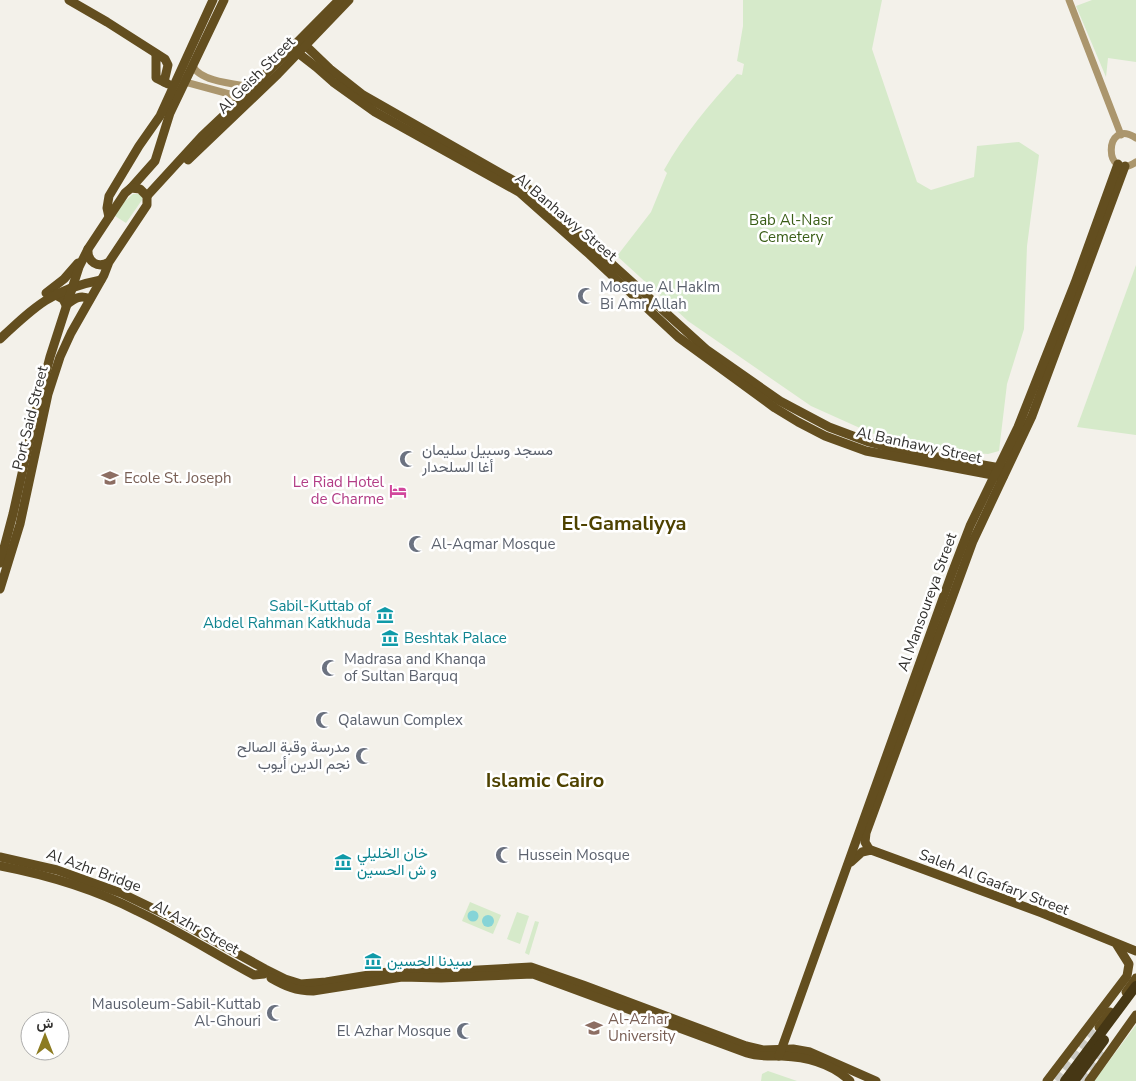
<svg xmlns="http://www.w3.org/2000/svg" width="1136" height="1081" viewBox="0 0 1136 1081" font-family="'Nunito Sans',Vazirmatn,sans-serif">
	<style>
		.green { fill: #d6eaca }
		.water { fill: #86d4d7 }
		.lines { fill: none; stroke-linecap: round; stroke-linejoin: round }
		.major-tunnel { stroke: #cccbc5; stroke-width: 9; stroke-dasharray: 9 4.5; stroke-linecap: butt }
		.minor { stroke: #ab966d; stroke-width: 7 }
		.major { stroke: #634e1f; stroke-width: 9 }
		.highway { stroke: #463714; stroke-width: 10 }
		.labels { text-anchor: middle; dominant-baseline: central; stroke-width: 5; stroke-linejoin: round; paint-order: stroke }
		.street-label { font-size: 15px; fill: #32312f; stroke: #fff }
		.park-label { font-size: 15px; fill: #395d16; stroke: #fff }
		.worship-label { font-size: 15px; fill: #5b616d; stroke: #fff; text-anchor: start }
		.education-label { font-size: 15px; fill: #785e54; stroke: #fff; text-anchor: start }
		.hotel-label { font-size: 15px; fill: #b23c85; stroke: #fff; text-anchor: end }
		.culture-label { font-size: 15px; fill: #0d838f; stroke: #fff; text-anchor: start }
		.district-label { font-size: 20px; font-weight: bold; fill: #4e4200; stroke: #fff }
	</style>
	<rect width="100%" height="100%" fill="#f3f1ea"/>
	<g class="green">
		<path d="M743 0H882L872 49 917 182 931 190 974 177 977 146 1019 142 1039 155 1027 246 1024 329 1007 384 999 451 988 454 927 449 871 433 811 406 688 321 617 256 651 212 667 173 664 170C684 134 710 104 737 74L742 75 744 64 737 61 743 26Z"/>
		<path d="M1092 0H1136V62L1108 58 1106 77 1076 6Z"/>
		<path d="M133 194H140L142 197V200L126 223 115 216 124 202Z"/>
		<path d="M1136 265V435L1077 427Z"/>
		<path d="M470 902 501 915 493 934 462 921Z"/>
		<path d="M517 912 529 916 520 944 507 939Z"/>
		<path d="M535 921 539 922 529 955 525 953Z"/>
		<path d="M1136 1025V1081H1094Z"/>
		<path d="M768 1071 797 1081H761L762 1074Z"/>
	</g>
	<g class="water">
		<circle cx="473" cy="916" r="5.5"/>
		<circle cx="488" cy="921" r="6"/>
	</g>
	<g class="lines">
		<g class="major-tunnel">
			<path d="M1057 1081 1099 1027"/>
			<path d="M1082 1081 1103 1052"/>
		</g>
		<g class="minor">
			<path d="M1069 0 1121 135"/>
			<path d="M193 66C200 82 237 84 253 87"/>
			<path d="M185 82 233 95 238 102"/>
			<path d="M1136 138C1103 116 1103 184 1136 162"/>
		</g>
		<g class="major">
			<path d="M69 0 107 22 165 59 168 65 164 82"/>
			<path d="M305 45 330 69 363 95 530 190 707 350 780 401 829 427 869 442 903 451 1006 469"/>
			<path d="M298 53 316 67 333 82 375 112 519 192 589 254 678 337 775 408 798 422 825 436 866 451 1003 477"/>
			<path d="M156 54V78L168 84"/>
			<path d="M188 160 278 74 349 0"/>
			<path d="M131 188 155 161 170 113 224 0"/>
			<path d="M147 196 202 136 238 102 339 0"/>
			<path d="M109 217 107 208 109 196 139 146 160 116 213 0"/>
			<path d="M46 293 64 279 78 263"/>
			<path d="M54 294 63 299 66 305C74 299 80 294 90 299"/>
			<path d="M0 339C35 306 53 289 101 280"/>
			<path d="M0 563 13 514 35 415 50 357 79 267 88 249"/>
			<path d="M0 589 20 524 48 394 60 357 71 333 104 275 109 262 147 205V196L140 189 131 188 125 193 88 249C87 262 98 269 109 262"/>
			<path d="M869 849 865 842 866 833 973 541 1032 416 1125 166"/>
			<path d="M0 857 57 870 121 893 175 919 265 969 285 979 301 984 326 982 400 970 442 972 531 967 583 985 746 1046 763 1050 793 1049 810 1052 876 1081"/>
			<path d="M851 862 862 852 871 850 1042 913 1136 951"/>
			<path d="M0 866C47 875 94 889 137 911 177 930 215 954 254 975L264 974"/>
			<path d="M271 978C285 986 296 991 313 991L402 977 441 978 533 974 747 1053C759 1057 770 1056 782 1056 808 1057 831 1063 850 1081"/>
			<path d="M1126 992 1136 978"/>
			<path d="M1099 1027 1110 1012"/>
			<path d="M779 1056 952 573 970 526 1018 427 1075 283 1118 164"/>
			<path d="M1047 1081 1127 976 1129 964 1117 945"/>
			<path d="M1089 1081 1136 1015"/>
		</g>
		<g class="highway">
			<path d="M1065 1081 1136 986"/>
			<path d="M1074 1081 1104 1040"/>
		</g>
	</g>
	<defs>
		<g id="mosque-bare" transform="scale(1.35)"><path d="M3.5-4.9A6 6 0 1 0 3.5 4.9A5 5 0 1 1 3.5-4.9Z" fill="#6b7280" stroke="#fff" stroke-width="2.5" paint-order="stroke"/></g>
		<g id="school-bare" transform="scale(1.35)"><path d="M0-5L7-2L0 1L-7-2ZM-4 1L0 2.5L4 1V4Q0 6-4 4Z" fill="#8d6e63" stroke="#fff" stroke-width="2.5" paint-order="stroke"/></g>
		<g id="hotel-bare" transform="scale(1.35)"><path d="M-6-4.5h1.5V1H6V5H4.5V3h-9V5H-6ZM-4 0a1.8 1.8 0 1 1 3.6 0ZM.5 0V-2.5h3Q6-2.5 6 0Z" fill="#d1479c" stroke="#fff" stroke-width="2.5" paint-order="stroke"/></g>
		<g id="museum-bare" transform="scale(1.35)"><path d="M0-6L6-3V-2H-6V-3ZM-5-1h2V3h-2ZM-1-1h2V3h-2ZM3-1h2V3H3ZM-6 4H6V6H-6Z" fill="#0f9aa8" stroke="#fff" stroke-width="2.5" paint-order="stroke"/></g>
		<g id="university-bare" transform="scale(1.35)"><path d="M0-5L7-2L0 1L-7-2ZM-4 1L0 2.5L4 1V4Q0 6-4 4Z" fill="#8d6e63" stroke="#fff" stroke-width="2.5" paint-order="stroke"/></g>
	</defs>
	<g fill-rule="evenodd">
		<use href="#mosque-bare" x="586" y="296"/>
		<use href="#mosque-bare" x="408" y="459"/>
		<use href="#school-bare" x="110" y="478"/>
		<use href="#hotel-bare" x="398" y="491"/>
		<use href="#mosque-bare" x="417" y="544"/>
		<use href="#museum-bare" x="385" y="615"/>
		<use href="#museum-bare" x="390" y="638"/>
		<use href="#mosque-bare" x="330" y="668"/>
		<use href="#mosque-bare" x="324" y="720"/>
		<use href="#mosque-bare" x="364" y="756"/>
		<use href="#mosque-bare" x="504" y="855"/>
		<use href="#museum-bare" x="343" y="862"/>
		<use href="#museum-bare" x="373" y="961"/>
		<use href="#mosque-bare" x="275" y="1013"/>
		<use href="#university-bare" x="594" y="1028"/>
		<use href="#mosque-bare" x="465" y="1031"/>
	</g>
	<g class="labels">
		<g class="street-label">
			<text transform="translate(256 75) rotate(-45)">Al Geish Street</text>
			<text transform="translate(566 217) rotate(40)">Al Banhawy Street</text>
			<text transform="translate(30 418) rotate(-76)">Port Said Street</text>
			<text transform="translate(919 445) rotate(12)">Al Banhawy Street</text>
			<text transform="translate(927 602) rotate(-70)">Al Mansoureya Street</text>
			<text transform="translate(94 870) rotate(20)">Al Azhr Bridge</text>
			<text transform="translate(994 882) rotate(21)">Saleh Al Gaafary Street</text>
			<text transform="translate(196 927) rotate(29)">Al Azhr Street</text>
		</g>
		<g class="park-label">
			<text x="791" y="220">Bab Al-Nasr<tspan x="791" dy="17">Cemetery</tspan></text>
		</g>
		<g class="worship-label">
			<text x="600" y="287">Mosque Al HakIm<tspan x="600" dy="17">Bi Amr Allah</tspan></text>
			<text x="422" y="450">مسجد وسبيل سليمان<tspan x="422" dy="17">أغا السلحدار</tspan></text>
			<text x="431" y="544">Al-Aqmar Mosque</text>
			<text x="344" y="659">Madrasa and Khanqa<tspan x="344" dy="17">of Sultan Barquq</tspan></text>
			<text x="338" y="720">Qalawun Complex</text>
			<text x="350" y="747" text-anchor="end">مدرسة وقبة الصالح<tspan x="350" dy="17">نجم الدين أيوب</tspan></text>
			<text x="518" y="855">Hussein Mosque</text>
			<text x="261" y="1004" text-anchor="end">Mausoleum-Sabil-Kuttab<tspan x="261" dy="17">Al-Ghouri</tspan></text>
			<text x="451" y="1031" text-anchor="end">El Azhar Mosque</text>
		</g>
		<g class="education-label">
			<text x="124" y="478">Ecole St. Joseph</text>
			<text x="608" y="1019">Al-Azhar<tspan x="608" dy="17">University</tspan></text>
		</g>
		<g class="hotel-label">
			<text x="384" y="482">Le Riad Hotel<tspan x="384" dy="17">de Charme</tspan></text>
		</g>
		<g class="culture-label">
			<text x="371" y="606" text-anchor="end">Sabil-Kuttab of<tspan x="371" dy="17">Abdel Rahman Katkhuda</tspan></text>
			<text x="404" y="638">Beshtak Palace</text>
			<text x="357" y="853">خان الخليلي<tspan x="357" dy="17">و ش الحسين</tspan></text>
			<text x="387" y="961">سيدنا الحسين</text>
		</g>
		<g class="district-label">
			<text x="624" y="523">El-Gamaliyya</text>
			<text x="545" y="780">Islamic Cairo</text>
		</g>
	</g>
	<g transform="translate(45 1036)"><circle r="24" fill="#ffffff" stroke="#adadac"/>
	<path d="M0-4L9 19L0 12L-9 19Z" fill="#8c7b20"/>
	<text y="-8" font-size="14" font-weight="bold" text-anchor="middle" fill="#32312f">ش</text>
	</g>
</svg>
